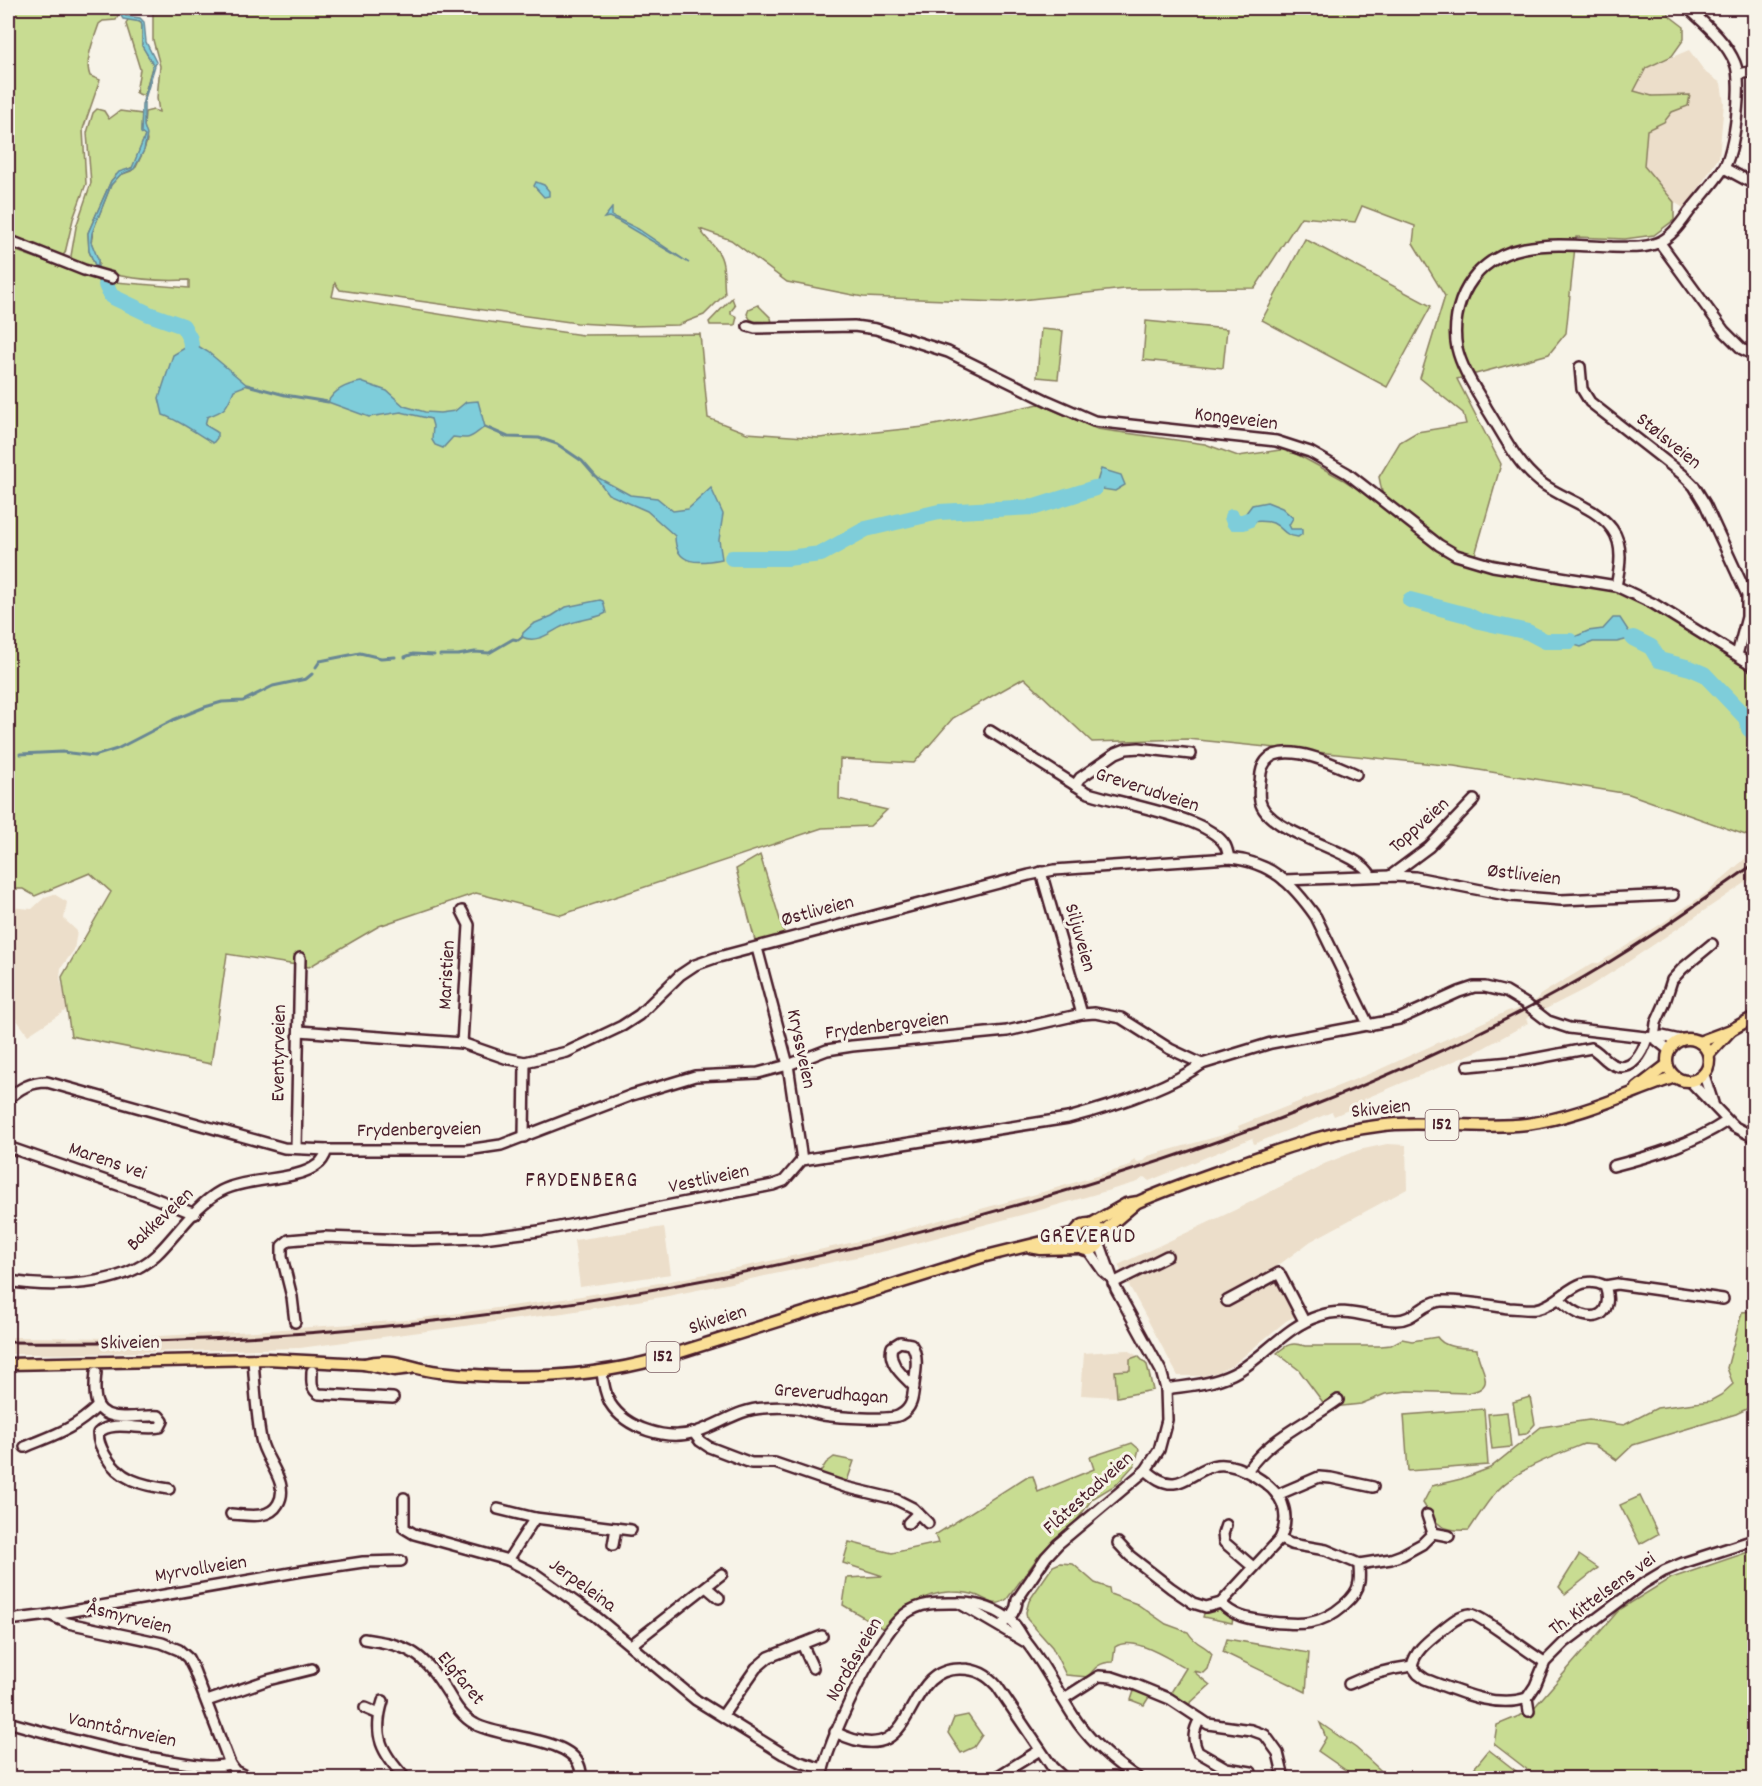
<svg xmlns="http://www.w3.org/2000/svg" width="1762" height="1786" viewBox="0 0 1762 1786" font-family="Dekko,sans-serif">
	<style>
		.built { fill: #ecdeca }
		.green { fill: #c8dc92; stroke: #897e5e; stroke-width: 1.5; fill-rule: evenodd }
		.water { fill: #7ecdda; stroke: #698794; stroke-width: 1.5 }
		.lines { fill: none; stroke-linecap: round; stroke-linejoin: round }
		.stream { stroke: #698794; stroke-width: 3 }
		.river { stroke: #7ecdda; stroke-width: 16 }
		.minor-casing { stroke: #4a1f2b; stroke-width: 14 }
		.major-casing { stroke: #4a1f2b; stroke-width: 15 }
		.minor { stroke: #f7f3e8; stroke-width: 9 }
		.major { stroke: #fadf96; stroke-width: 10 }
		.rail { stroke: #4a1f2b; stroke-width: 3 }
		.labels { text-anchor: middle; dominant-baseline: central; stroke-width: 6; stroke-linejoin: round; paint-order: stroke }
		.shield { fill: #f7f3e8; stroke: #7e5f64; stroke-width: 1.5 }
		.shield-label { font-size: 18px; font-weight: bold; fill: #4a1f2b }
		.street-label { font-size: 20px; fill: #4a1f2b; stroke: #f7f3e8 }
		.neighbourhood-label { font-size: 21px; letter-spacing: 1.5px; fill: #4a1f2b; stroke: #f7f3e8 }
		.quarter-label { font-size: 22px; letter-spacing: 1.5px; fill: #4a1f2b; stroke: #f7f3e8 }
	</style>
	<rect width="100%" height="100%" fill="#f7f3e8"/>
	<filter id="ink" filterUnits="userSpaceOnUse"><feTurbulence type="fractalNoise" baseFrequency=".0167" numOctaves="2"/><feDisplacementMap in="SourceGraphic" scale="12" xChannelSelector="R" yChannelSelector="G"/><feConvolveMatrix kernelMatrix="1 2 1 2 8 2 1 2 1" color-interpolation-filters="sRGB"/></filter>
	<g filter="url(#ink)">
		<g class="built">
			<path d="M1689 50 1706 73 1721 83 1724 103 1719 157 1685 209 1674 202 1644 166 1647 129 1664 122 1672 112 1688 106 1689 96H1652L1634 91 1646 68Z"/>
			<path d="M1754 851V877L1622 966 1587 988 1526 1019 1528 1023 1478 1051 1364 1099 1365 1103 1334 1116 1332 1112 1254 1144 1252 1138 1149 1181 1144 1177 1138 1182 1040 1210 886 1251 668 1296 563 1313 300 1348 66 1354H8V1337L120 1338 255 1331 407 1320 563 1299 665 1282 761 1263 881 1236 1036 1194 1130 1166 1134 1159 1138 1162 1143 1161 1148 1156 1223 1135 1239 1129 1238 1126 1376 1071 1510 1010 1512 1011 1522 1007 1536 1000 1540 995 1556 985 1593 963H1599L1661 924 1706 893Z"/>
			<path d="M54 894 67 902 64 919 77 931 74 950 61 968 60 978 68 1009 28 1035 11 1012 8 1013V907L32 909 45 897Z"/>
			<path d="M1387 1144 1406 1145 1407 1189 1311 1241 1276 1267 1302 1313 1286 1321 1233 1365 1218 1372 1203 1376H1178L1118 1265 1235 1210 1324 1164 1359 1150Z"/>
			<path d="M664 1227 671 1274 580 1287 574 1240Z"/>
			<path d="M1127 1350 1138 1356 1147 1365 1153 1390 1117 1397 1081 1395 1084 1353Z"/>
		</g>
		<g class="green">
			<path d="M8 8H108L119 13 116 20 103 21 99 24C94 39 84 61 90 76L100 80 83 129 86 184 73 219 65 253 62 256 8 236Z"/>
			<path d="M153 8H1665L1671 17 1684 27V39L1672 56 1646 68 1634 91 1652 96 1690 95 1688 106 1672 112 1664 122 1647 130 1644 166 1674 202V220L1654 235 1625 239 1576 237 1566 333 1549 354 1457 379 1501 464 1475 555 1563 574 1597 578 1754 669V838L1629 794 1454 766 1188 739 1092 742 1024 678 953 718 914 763 840 759 839 799 887 810 870 826 822 828 561 915 476 893 379 926 309 967 227 954 211 1064 71 1036 62 977 111 892 90 873 35 896 23 889H8V248L114 286 115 282 189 288V280C150 282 107 277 72 260L71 256 76 227 91 183 87 133 93 113 97 109 104 111 109 119 120 111 142 114 141 132 145 136 133 167 116 175 111 181 88 233 89 251 95 265 99 264 91 242 94 228 111 185 120 175 131 171 136 167 144 150 147 141 144 126 145 112 153 110 159 112 157 98 160 66 153 40ZM1362 206 1415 226 1413 243 1445 296 1420 378 1463 413 1466 424 1417 432 1400 442 1379 477 1385 507 1344 480 1287 449 1238 456 1205 444 1097 429 1039 404 924 427 819 438 747 433 708 418 700 334 583 335 476 320 332 297 335 283 340 290 577 323 630 326 678 325 704 315 725 294C723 281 726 263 718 252 713 244 704 237 700 229L731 240 787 282 863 297 1002 302 1125 289 1255 288 1301 217 1355 222Z"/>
			<path d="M128 19 138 21 142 24V45L153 64 144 96 136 93 140 69 126 24Z"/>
			<path d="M1305 239 1431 306 1387 387 1262 320Z"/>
			<path d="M732 298 735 306 731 311V314L737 317 735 325H710L709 322Z"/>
			<path d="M758 305 771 318 772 322 754 321 750 319 747 314 749 309Z"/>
			<path d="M1146 321 1227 329 1223 368 1143 360Z"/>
			<path d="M1041 329 1063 331 1058 379 1037 377Z"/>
			<path d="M760 855 786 939 757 948 736 869Z"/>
			<path d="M1754 1311V1379L1747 1382 1753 1406 1736 1414 1633 1445 1617 1460 1594 1445 1584 1444C1556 1455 1517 1469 1497 1491 1486 1503 1478 1517 1469 1530 1441 1532 1437 1525 1423 1503L1432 1486 1461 1479 1490 1468 1541 1427 1589 1420 1624 1425 1657 1408 1710 1401 1721 1395 1733 1384 1727 1368 1742 1312Z"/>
			<path d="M1437 1337C1445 1349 1463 1347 1477 1349 1477 1367 1502 1388 1466 1393L1407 1391 1385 1394 1361 1404 1333 1407 1325 1405 1299 1370 1277 1353C1287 1344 1292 1342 1305 1346H1381L1391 1345 1402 1339 1412 1341Z"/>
			<path d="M1138 1356 1147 1365 1153 1390 1117 1397 1115 1371 1130 1370V1359Z"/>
			<path d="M1530 1397 1535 1424 1526 1434 1518 1435 1513 1402Z"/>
			<path d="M1484 1409 1488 1465 1408 1471 1404 1415Z"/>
			<path d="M1507 1412 1511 1447 1492 1449 1488 1414Z"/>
			<path d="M1132 1443 1139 1449 1135 1464 1117 1484 1092 1499 1075 1523 1041 1553 1007 1599C995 1608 990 1601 978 1596 971 1593 958 1592 951 1592 927 1591 898 1612 882 1628L843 1605 847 1578 883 1576 843 1563 849 1542 892 1553 938 1543 935 1535 1026 1477 1033 1476 1038 1492 1094 1469 1090 1457Z"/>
			<path d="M834 1457 854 1461 845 1487 817 1477 826 1463Z"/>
			<path d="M1640 1496 1658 1534 1640 1544 1620 1505Z"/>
			<path d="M1754 1550V1778H1538L1494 1744 1497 1725 1531 1711 1619 1610 1669 1579Z"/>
			<path d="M1579 1555 1598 1568 1565 1594 1559 1587Z"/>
			<path d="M1060 1563 1073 1564 1095 1583 1109 1588 1110 1594 1137 1604 1166 1624 1188 1632C1196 1646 1204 1643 1212 1654L1207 1669 1203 1673 1193 1671 1210 1685 1189 1704 1170 1694 1186 1668C1170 1660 1133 1634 1115 1647L1113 1662C1100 1662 1095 1667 1088 1677L1066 1675 1052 1647 1027 1619 1026 1612 1029 1601 1035 1592 1053 1566Z"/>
			<path d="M1221 1603 1234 1615 1232 1623 1203 1617 1206 1607Z"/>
			<path d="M1227 1639 1309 1653 1306 1692 1223 1652Z"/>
			<path d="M1136 1685 1153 1691 1144 1705 1131 1700Z"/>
			<path d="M968 1715 982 1735 974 1747 961 1753 948 1733 954 1718Z"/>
			<path d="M1320 1723 1356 1748 1389 1778H1357L1318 1751 1326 1738Z"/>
			<path d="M1489 1750 1525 1778H1466Z"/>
		</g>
		<g class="water">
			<path d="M108 8H119L126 16 140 18 144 22 146 42 156 62 144 102V126L147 135 144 150 134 169 120 175 111 185 92 233 91 242 98 259V267L95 265 89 251 88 233 111 181 119 172 132 168 145 136 141 133 142 105 153 64 142 46V26L141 22 123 19 118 11Z"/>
			<path d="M536 182 544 185 549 191V196L544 197 534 186Z"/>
			<path d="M612 208V216L638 229 689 263 618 221 609 217 604 218Z"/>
			<path d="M193 343 208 352 247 385 234 390C226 409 226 410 207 417L205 425 217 432V438L213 443C197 434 179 420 163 415L159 398 173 355Z"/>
			<path d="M361 382 387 391 404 406 425 412 440 413 455 411 466 402 478 401 485 427C470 437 473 440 453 437L443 448 435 445 432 440 433 426 431 419 401 412 369 417 328 402C334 390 348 384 361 382Z"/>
			<path d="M1101 469 1121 475 1125 485 1115 491 1095 488Z"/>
			<path d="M595 476 630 495 657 498 673 511 688 509 711 488 723 514 719 540 722 559C701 563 675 567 675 536L647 511 608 494Z"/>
			<path d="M1267 502 1282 508 1293 518 1289 525 1291 529H1302V534L1298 537C1282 535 1285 529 1273 523 1265 520 1256 521 1248 522L1246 513 1252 505Z"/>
			<path d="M600 600 603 601 606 613 602 615C591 619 579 620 568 624 553 629 539 645 522 637L523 633 533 624 552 616 566 607Z"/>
			<path d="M1613 618H1620L1633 638 1617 642H1593L1581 647 1571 644 1570 639 1588 631 1603 629Z"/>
		</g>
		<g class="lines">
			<g class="stream">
				<path d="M247 385 285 395 328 402"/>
				<path d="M485 427 508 437 539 438 557 444 582 461 595 476"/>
				<path d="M440 655H458L475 652 489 653 513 639 518 640 522 637"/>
				<path d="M405 657 413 654 434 655"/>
				<path d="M316 667 320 661 360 653 381 658 395 657"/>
				<path d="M20 754 62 752 94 756 117 749 173 720 205 707 222 702 243 701 273 686 306 679 312 674"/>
				<path d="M8 757 14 756"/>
			</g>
			<g class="river">
				<path d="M106 285 111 296 149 314 183 326 190 339 191 345"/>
				<path d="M1232 517 1234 522H1243L1248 520"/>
				<path d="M732 558H787L821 554 866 529 939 512 1035 507 1095 488"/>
				<path d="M1410 600 1467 615 1479 621 1528 632 1545 641H1570"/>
				<path d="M1633 638 1651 647 1659 660 1690 668 1704 674 1746 718 1749 729 1754 733"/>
			</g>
			<g class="minor-casing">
				<g id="minor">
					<path d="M1739 74 1754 71"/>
					<path d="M1724 168 1754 184"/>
					<path d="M8 240 84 270 112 278"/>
					<path d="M1660 243 1724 331 1742 349 1754 355"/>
					<path d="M748 326 755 328 854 326 876 329 948 352 1048 401 1094 421 1276 441 1310 452 1347 473 1439 545 1456 555 1493 566 1616 586 1654 604 1754 666"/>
					<path d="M1580 367 1582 389 1590 402 1682 474 1694 486 1705 504 1747 595V617L1737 655"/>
					<path d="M1616 586C1620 568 1624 545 1612 529 1595 506 1562 499 1540 482 1516 463 1503 434 1487 409 1476 389 1462 370 1457 348 1453 328 1457 304 1468 286 1499 235 1561 245 1612 247 1627 247 1643 249 1657 243 1671 238 1681 223 1689 212 1700 198 1713 184 1723 169 1735 152 1743 82 1735 63 1726 41 1705 24 1688 8"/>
					<path d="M990 731 1086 792C1118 804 1208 816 1225 845 1227 848 1228 854 1229 858"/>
					<path d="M1356 774C1334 764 1268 732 1261 773 1260 782 1258 793 1260 801 1267 835 1359 849 1371 876"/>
					<path d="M1075 785 1080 778 1116 753 1126 749 1139 748 1191 754"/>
					<path d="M1041 872 1082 1014"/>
					<path d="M1390 876 1429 847 1474 800"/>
					<path d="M1284 880 1390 876 1415 877 1511 896 1561 900 1673 895"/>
					<path d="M462 911 469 925 462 1043"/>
					<path d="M757 948 788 1065 802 1160"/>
					<path d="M299 1031 462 1043 505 1058 525 1062 567 1052 622 1026 639 1015 680 975 695 965 715 958 1029 875 1054 870 1229 858C1271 862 1292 883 1316 917L1369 1026"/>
					<path d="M1654 1038 1656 1023 1664 1005 1672 980 1683 968 1712 944"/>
					<path d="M1654 1038 1669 1050"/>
					<path d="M1468 1066 1522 1061 1591 1048C1600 1052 1605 1062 1614 1065 1632 1073 1643 1052 1647 1038"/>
					<path d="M1704 1075 1713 1103"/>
					<path d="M1691 1082 1733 1126 1754 1137"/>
					<path d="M8 1099C20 1088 31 1082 47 1082L284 1148 327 1150H467L501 1145 632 1095 695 1076 758 1073 788 1065 827 1050 852 1046 1007 1031 1082 1014 1095 1013 1121 1018 1170 1049 1202 1064 1271 1043 1399 1019 1459 992 1474 987H1485L1506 992 1526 1004 1548 1021 1569 1028 1654 1038 1662 1036 1680 1040"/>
					<path d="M524 1137 525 1062"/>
					<path d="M8 1147 144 1194 195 1214"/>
					<path d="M296 1148 300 958"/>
					<path d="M1613 1166C1652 1156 1692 1144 1727 1121"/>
					<path d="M1089 1251 1103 1271 1110 1277"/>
					<path d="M8 1281C51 1288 122 1287 156 1255 177 1235 195 1205 221 1191 248 1177 297 1181 317 1165 322 1162 325 1156 327 1150"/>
					<path d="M1113 1283 1167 1256"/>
					<path d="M1605 1286 1617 1284 1723 1299"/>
					<path d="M1227 1301 1279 1273 1304 1321"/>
					<path d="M295 1322 292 1297 282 1257V1246L289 1240 324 1237 412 1240 483 1238 539 1231 773 1185 784 1181 802 1160 1068 1118C1109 1107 1167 1089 1202 1064"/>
					<path d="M312 1371C312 1380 310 1389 319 1394L393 1398"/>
					<path d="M96 1372C95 1381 94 1391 96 1400 101 1426 141 1414 159 1416L163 1421 160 1427C141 1431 113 1419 98 1433 98 1442 101 1447 105 1455 119 1480 142 1485 169 1489"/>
					<path d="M602 1372C603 1382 605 1393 610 1403 626 1429 667 1441 696 1432 719 1425 739 1409 764 1408 775 1407 786 1407 796 1408 805 1410 814 1413 823 1415 836 1417 891 1421 900 1415 913 1408 913 1396 914 1384 916 1371 919 1355 911 1344L900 1342 892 1347C887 1364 904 1376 914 1387"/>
					<path d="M1166 1389C1192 1385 1217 1384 1240 1370 1268 1353 1287 1326 1319 1316 1347 1306 1368 1319 1395 1320 1414 1321 1423 1302 1441 1301 1463 1300 1487 1305 1509 1308 1518 1308 1528 1310 1536 1309 1563 1304 1576 1271 1605 1286 1611 1303 1606 1322 1583 1315 1574 1313 1566 1305 1559 1299"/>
					<path d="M694 1433 700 1441 709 1447 751 1463H775L845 1487 895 1499 913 1508 928 1523"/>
					<path d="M25 1447C56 1434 73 1430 98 1406"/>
					<path d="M1247 1471C1269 1438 1307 1423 1338 1400"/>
					<path d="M1277 1495 1319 1477 1331 1478 1373 1487"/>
					<path d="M404 1498V1528L414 1534 508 1560 534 1573 595 1616 696 1700 783 1754 800 1762 823 1769"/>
					<path d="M498 1509 535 1518 631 1530"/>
					<path d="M231 1514C247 1515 269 1520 278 1504 291 1483 264 1460 261 1439 256 1413 255 1386 253 1359"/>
					<path d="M1427 1515 1433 1533"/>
					<path d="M908 1523 918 1513"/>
					<path d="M1226 1525 1223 1534 1224 1542 1253 1567"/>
					<path d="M1433 1533 1449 1536"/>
					<path d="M1280 1539 1291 1544 1326 1550 1359 1564 1391 1559 1402 1555 1422 1544 1433 1533"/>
					<path d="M1118 1543 1130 1556 1171 1588 1193 1603 1206 1607 1221 1603 1280 1539C1285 1528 1287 1515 1282 1503 1274 1484 1238 1462 1217 1465 1201 1467 1188 1482 1174 1483 1163 1484 1154 1477 1146 1470"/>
					<path d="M613 1545 616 1528"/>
					<path d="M508 1560 535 1518"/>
					<path d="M706 1587 719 1598"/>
					<path d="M959 1603 1024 1641"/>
					<path d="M1221 1603C1235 1618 1251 1619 1271 1622 1301 1625 1320 1626 1344 1605 1351 1599 1358 1591 1359 1582 1360 1576 1359 1570 1359 1564"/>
					<path d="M50 1615 68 1623 162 1643 179 1650 188 1658 194 1670 230 1764 235 1771 250 1778"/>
					<path d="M8 1620 49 1615 302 1571 363 1562 401 1561"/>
					<path d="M1000 1626C1008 1620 1017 1612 1017 1600L1046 1557 1058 1544 1146 1470 1159 1450 1167 1420 1166 1389 1161 1371 1116 1289 1100 1244"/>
					<path d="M364 1639C411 1646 422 1652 448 1693 455 1705 462 1717 475 1724 499 1738 569 1737 579 1765 581 1769 581 1774 582 1778"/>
					<path d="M802 1644 813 1668"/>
					<path d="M631 1645 722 1574"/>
					<path d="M1545 1662C1531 1655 1480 1614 1470 1614 1458 1615 1447 1626 1438 1633 1427 1642 1415 1651 1412 1666L1418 1674 1425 1679C1455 1690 1494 1709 1527 1698L1535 1686 1545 1662 1564 1643 1644 1583 1664 1571 1683 1563 1754 1540"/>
					<path d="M1349 1684C1370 1674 1389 1669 1412 1666"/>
					<path d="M1527 1698 1529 1711"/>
					<path d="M1063 1699 1099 1676 1112 1677 1136 1685 1170 1699 1208 1724 1251 1730 1265 1735 1278 1753 1284 1778"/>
					<path d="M207 1701 268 1680 312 1669"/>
					<path d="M383 1701C372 1736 382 1753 405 1778"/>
					<path d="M365 1708 379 1714"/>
					<path d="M723 1715 756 1668 769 1657 822 1636"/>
					<path d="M1200 1719C1193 1731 1192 1740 1198 1752L1226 1768 1251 1772"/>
					<path d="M8 1722C60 1737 112 1751 165 1760 187 1763 208 1769 230 1764"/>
					<path d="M835 1732C923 1776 897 1667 961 1669 977 1669 987 1675 997 1686L1052 1767 1064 1778"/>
					<path d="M821 1778C827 1743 877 1635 905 1614 922 1601 941 1603 961 1603 978 1603 999 1610 1011 1621 1019 1628 1021 1636 1027 1643 1047 1668 1060 1697 1078 1723 1095 1746 1115 1763 1138 1778"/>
					<path d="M995 1778 1040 1750"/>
				</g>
			</g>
			<g class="major-casing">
				<g id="major">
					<circle cx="1688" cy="1060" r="21"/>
					<path d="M1699 1042 1731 1030 1754 1017"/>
					<path d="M1709 1054 1731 1030"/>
					<path d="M1637 1088 1667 1065"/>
					<circle cx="1088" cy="1237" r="13"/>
					<path d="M1091 1224 1126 1204 1138 1202C1170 1188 1203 1177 1236 1165 1282 1149 1328 1132 1377 1126 1427 1119 1477 1130 1527 1124 1579 1117 1626 1094 1675 1077"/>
					<path d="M1101 1233 1135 1204"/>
					<path d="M1030 1247 1041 1249 1080 1248"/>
					<path d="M8 1364 267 1359 364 1364 394 1370 411 1368"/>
					<path d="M364 1364C395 1356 409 1369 439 1372 513 1380 586 1379 658 1359L982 1257 1075 1234"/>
				</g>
			</g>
			<use href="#minor" class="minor"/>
			<use href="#major" class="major"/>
			<path class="rail" d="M8 1342C356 1347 704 1297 1038 1199 1218 1146 1396 1081 1561 990 1629 953 1692 908 1754 864"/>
		</g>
	</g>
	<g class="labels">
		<g class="shield">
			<rect x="1425.5" y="1110" width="33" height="30" rx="4.5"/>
			<rect x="646.5" y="1342" width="33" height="30" rx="4.5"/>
		</g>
		<g class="shield-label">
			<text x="1442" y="1125">152</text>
			<text x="663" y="1357">152</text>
		</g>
		<g class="street-label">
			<text transform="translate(1236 420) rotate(7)">Kongeveien</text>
			<text transform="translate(1668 442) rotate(39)">Stølsveien</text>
			<text transform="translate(1147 791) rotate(18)">Greverudveien</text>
			<text transform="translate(1420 826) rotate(-42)">Toppveien</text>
			<text transform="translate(1524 876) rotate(7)">Østliveien</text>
			<text transform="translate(818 912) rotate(-15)">Østliveien</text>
			<text transform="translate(1079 938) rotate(74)">Siljuveien</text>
			<text transform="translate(448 975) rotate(-87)">Maristien</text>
			<text transform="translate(887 1027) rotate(-7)">Frydenbergveien</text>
			<text transform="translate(800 1049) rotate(78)">Kryssveien</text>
			<text transform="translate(280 1053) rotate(-89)">Eventyrveien</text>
			<text transform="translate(1381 1110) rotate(-6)">Skiveien</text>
			<text transform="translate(419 1131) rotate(-1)">Frydenbergveien</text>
			<text transform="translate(107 1162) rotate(19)">Marens vei</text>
			<text transform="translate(709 1180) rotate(-12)">Vestliveien</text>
			<text transform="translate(161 1220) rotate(-43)">Bakkeveien</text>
			<text transform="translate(718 1321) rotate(-18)">Skiveien</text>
			<text transform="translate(130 1344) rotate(-1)">Skiveien</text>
			<text transform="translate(831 1395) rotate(4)">Greverudhagan</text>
			<text transform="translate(1089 1494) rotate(-42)">Flåtestadveien</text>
			<text transform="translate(201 1570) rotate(-9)">Myrvollveien</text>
			<text transform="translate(582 1586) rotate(36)">Jerpeleina</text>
			<text transform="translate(1603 1595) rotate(-36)">Th. Kittelsens vei</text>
			<text transform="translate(129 1619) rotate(14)">Åsmyrveien</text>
			<text transform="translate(855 1660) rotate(-60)">Nordåsveien</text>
			<text transform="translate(460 1679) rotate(51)">Elgfaret</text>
			<text transform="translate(122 1731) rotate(12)">Vanntårnveien</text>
		</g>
		<g class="neighbourhood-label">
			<text x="582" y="1182">FRYDENBERG</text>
		</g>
		<g class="quarter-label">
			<text x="1088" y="1237">GREVERUD</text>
		</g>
	</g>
	<rect width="1762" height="1786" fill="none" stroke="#f7f3e8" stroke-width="30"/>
	<rect x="15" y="15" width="1732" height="1756" fill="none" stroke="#4a1f2b" stroke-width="2" filter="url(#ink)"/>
</svg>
